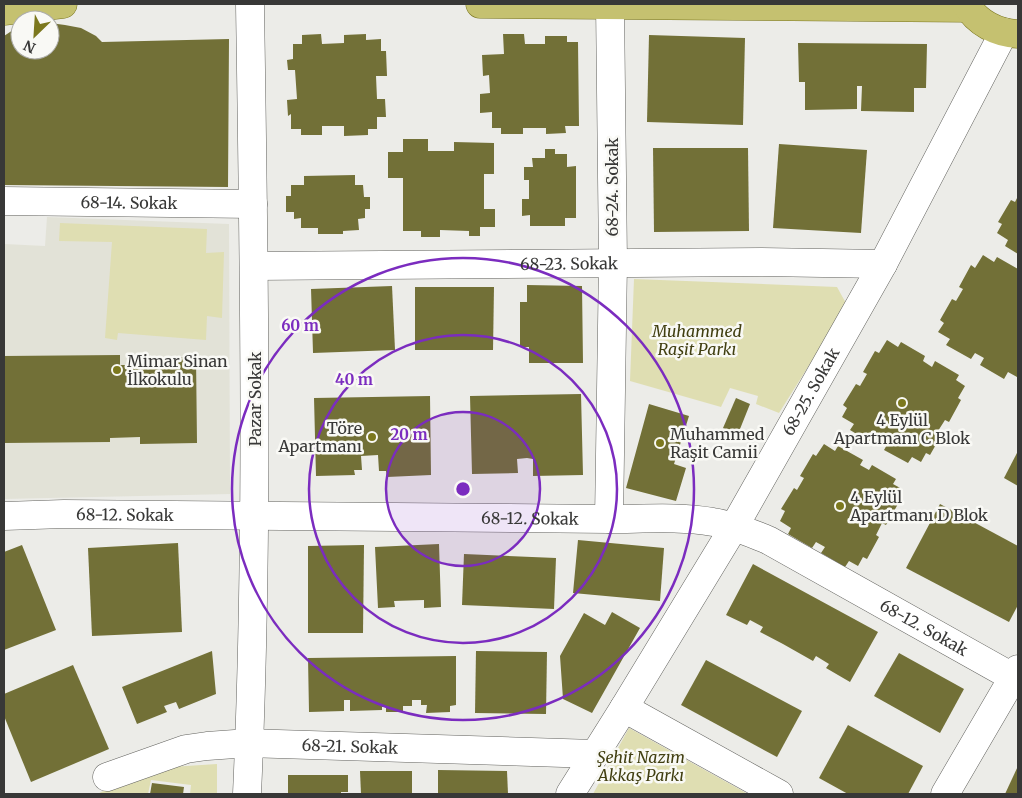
<svg xmlns="http://www.w3.org/2000/svg" width="1022" height="798" viewBox="0 0 1022 798" font-family="Merriweather,serif">
	<style>
		.built { fill: #e2e2d7 }
		.green { fill: #dfdeb2 }
		.building { fill: #727037 }
		.lines { fill: none; stroke-linecap: round; stroke-linejoin: round }
		.minor-casing { stroke: #63635f; stroke-width: 29 }
		.major-casing { stroke: #7a761e; stroke-width: 29 }
		.minor { stroke: #fff; stroke-width: 28 }
		.major { stroke: #c5c170; stroke-width: 28 }
		.ring { fill: none; stroke: #7b2cbf; stroke-width: 2.5 }
		.poi-dot { fill: #7c781e; stroke: #f9f9f5; stroke-width: 2 }
		.labels { text-anchor: middle; dominant-baseline: central; stroke-width: 5; stroke-linejoin: round; paint-order: stroke }
		.street-label { font-size: 16px; fill: #383837; stroke: #f9f9f5 }
		.park-label { font-size: 16px; font-style: italic; fill: #413f11; stroke: #f9f9f5 }
		.poi-label { font-size: 16px; fill: #383837; stroke: #f9f9f5; text-anchor: start }
		.centre { fill: #7b2cbf; stroke: #f9f9f5; stroke-width: 2.5 }
		.ring-label { font-size: 15px; text-anchor: middle; font-weight: bold; fill: #7b2cbf; stroke: #f9f9f5; stroke-width: 5; stroke-linejoin: round; paint-order: stroke }
	</style>
	<rect width="100%" height="100%" fill="#ecece8"/>
	<path class="built" d="M47 217 229 224 230 494 4 499V244L45 246Z"/>
	<g class="green">
		<path d="M60 223 207 229 206 253 224 252 222 318 207 316 206 340 118 333 117 340 105 338 112 242 59 241Z"/>
		<path d="M634 279 837 287 847 305 779 413 756 404 758 396 730 388 721 407 630 381Z"/>
		<path d="M629 728 748 794H593Z"/>
		<path d="M217 764V794H190L191 785 151 780 148 794H97L134 777 171 767Z"/>
	</g>
	<g class="building">
		<path d="M50 23 65 25 81 28 96 36 102 42 229 39 228 187 4 185V36L13 30 20 27V50H50Z"/>
		<path d="M321 34 322 44 344 43V35L366 34V40L381 39V51H386L387 76H376L377 99H385L386 117H377V129H368V135L344 136V126H322V135H301V129H291V114L288 116 287 100 297 99 295 70H288L287 60 293 59V44H302V35Z"/>
		<path d="M503 34H524L525 44H545V36H567V42H578L579 126H565L566 133 546 134V128H523V134H501V128H492V112L480 113V94L490 93 489 75 483 76 482 55 504 54Z"/>
		<path d="M649 35 745 38 743 125 647 122Z"/>
		<path d="M798 43 927 44 926 88H914V112L861 111 862 86H857V109L805 110V82H799Z"/>
		<path d="M403 139H428V151H454V142L494 143V174H484V209H495V227H480V236H469V231L440 230V237H421V231H403V178H388V152H403Z"/>
		<path d="M779 144 867 150 861 233 773 228Z"/>
		<path d="M653 148H748L749 231 654 232Z"/>
		<path d="M545 149H555V154H567V167L576 166V218H565V226H530V215L522 216V199H529V180H524V167H533L532 158H545Z"/>
		<path d="M355 175V185H363L364 197H370V209H365V218L358 219 359 230 343 231V234H318V228H301V218L294 219V212H286V196H291V185H304V176Z"/>
		<path d="M1018 196V254L1005 246 1008 240 997 233 1002 224 998 222 1011 200 1015 202Z"/>
		<path d="M983 255 994 262 997 257 1018 269V374L1017 377 1008 372 1004 379 980 365 984 358 975 353 971 359 946 345 950 339 938 332 944 323 940 320 952 299 956 301 963 289 959 287 971 265 975 268Z"/>
		<path d="M527 285 582 286 583 363H529V347H520V302H527Z"/>
		<path d="M392 286 395 350 313 353 311 289Z"/>
		<path d="M415 287H494L493 350H415Z"/>
		<path d="M887 340 898 347 901 342 925 356 923 361 932 367 935 361 959 375 956 380 965 386 958 398 961 400 949 422 945 420 938 431 942 434 930 455 926 453 921 462 912 457 908 463 884 450 888 443 878 438 875 445 850 430 854 424 842 417 847 408 843 405 856 384 860 386 867 374 863 372 875 351 879 353Z"/>
		<path d="M120 355V365H141V357H196L197 443 140 444V437L110 438V442L4 443V356Z"/>
		<path d="M581 394 583 475 533 476V459L527 458 517 459 518 473 472 474 470 396Z"/>
		<path d="M430 396 431 475 387 477 386 471H379L378 455 361 456 362 470H354L355 475 316 476 314 398Z"/>
		<path d="M736 398 750 404 738 434 723 428Z"/>
		<path d="M649 404 689 416 674 464 686 468 676 501 626 488Z"/>
		<path d="M824 444 835 451 838 446 863 460 860 465 869 470 872 465 896 479 893 484 902 489 895 502 898 504 886 525 882 523 876 535 879 537 867 559 863 557 858 566 849 561 845 567 821 553 825 547 816 542 812 548 788 534 791 528 780 521 785 511 781 509 794 488 797 490 804 478 800 476 813 454 816 456Z"/>
		<path d="M1018 451V486L1004 478Z"/>
		<path d="M940 504 1018 546V605L1009 622 906 568Z"/>
		<path d="M578 540 664 548 660 601 573 593Z"/>
		<path d="M178 543 182 632 92 636 88 548Z"/>
		<path d="M439 544 441 607 424 608V600L394 601 395 607 378 608 375 547Z"/>
		<path d="M22 545 56 630 4 650V552Z"/>
		<path d="M364 545 363 633H308V546Z"/>
		<path d="M464 554 556 558 554 609 462 605Z"/>
		<path d="M753 564 878 632 850 682 826 668 829 664 816 656 813 661 783 644 760 632 763 627 750 620 747 625 726 615Z"/>
		<path d="M612 612 640 628 592 713 563 699 560 656 584 613 605 625Z"/>
		<path d="M212 651 216 694 179 709 176 702 164 706 167 712 137 724 122 687Z"/>
		<path d="M476 651 547 652 546 714 475 713Z"/>
		<path d="M899 653 964 689 940 733 874 696Z"/>
		<path d="M456 656V705L450 706V712L426 713 427 705H421V700H412V706H403V712H386V707H382V710L350 711V700H344V711L309 712 308 658Z"/>
		<path d="M706 660 802 711 777 757 681 705Z"/>
		<path d="M73 665 109 749 31 782 4 716V694Z"/>
		<path d="M848 725 923 766 908 794H848L819 778Z"/>
		<path d="M1018 766V794H1005Z"/>
		<path d="M438 770 507 771 508 794H438Z"/>
		<path d="M360 771H412V794H361Z"/>
		<path d="M288 775H348V792H341V794H288Z"/>
		<path d="M152 783 184 787 183 794H150Z"/>
	</g>
	<g class="lines">
		<g class="minor-casing">
			<g id="minor">
				<path id="s1" d="M4 201 253 204"/>
				<path id="s2" d="M254 266 761 262 883 264"/>
				<path id="s3" d="M4 516 64 514 609 519C643 519 680 516 713 522 733 525 750 533 768 540L1018 680"/>
				<path d="M609 519 613 262 610 4"/>
				<path d="M624 708 779 794"/>
				<path id="s4" d="M107 777 186 749 207 746 249 743 595 754"/>
				<path d="M247 794C259 531 254 267 250 4"/>
				<path id="s5" d="M570 794 624 708 734 527 883 264 1004 32"/>
				<path d="M945 794 1018 669"/>
			</g>
		</g>
		<g class="major-casing">
			<g id="major">
				<path d="M480 4 969 8"/>
				<path d="M966 4C977 23 997 33 1018 34"/>
				<path d="M4 11 63 4"/>
			</g>
		</g>
		<use href="#minor" class="minor"/>
		<use href="#major" class="major"/>
	</g>
	<circle cx="463" cy="489" r="77" fill="#7b2cbf" fill-opacity=".12"/>
	<g class="ring">
		<circle cx="463" cy="489" r="77"/>
		<circle cx="463" cy="489" r="154"/>
		<circle cx="463" cy="489" r="231"/>
	</g>
	<g class="poi-dot">
		<circle cx="117" cy="370" r="5"/>
		<circle cx="902" cy="403" r="5"/>
		<circle cx="372" cy="437" r="5"/>
		<circle cx="660" cy="443" r="5"/>
		<circle cx="840" cy="506" r="5"/>
	</g>
	<g class="labels">
		<g class="street-label">
			<text transform="translate(612 187) rotate(-90)">68-24. Sokak</text>
			<text stroke="none"><textPath href="#s1" startOffset="125">68-14. Sokak</textPath></text>
			<text stroke="none"><textPath href="#s2" startOffset="315">68-23. Sokak</textPath></text>
			<text stroke="none"><textPath href="#s5" startOffset="469">68-25. Sokak</textPath></text>
			<text transform="translate(255 399) rotate(-90)">Pazar Sokak</text>
			<text stroke="none"><textPath href="#s3" startOffset="121">68-12. Sokak</textPath></text>
			<text stroke="none"><textPath href="#s3" startOffset="526">68-12. Sokak</textPath></text>
			<text stroke="none"><textPath href="#s3" startOffset="946">68-12. Sokak</textPath></text>
			<text stroke="none"><textPath href="#s4" startOffset="248">68-21. Sokak</textPath></text>
		</g>
		<g class="park-label">
			<text x="697" y="331">Muhammed<tspan x="697" dy="18">Raşit Parkı</tspan></text>
			<text x="641" y="757">Şehit Nazım<tspan x="641" dy="18">Akkaş Parkı</tspan></text>
		</g>
		<g class="poi-label">
			<text x="127" y="361">Mimar Sinan<tspan x="127" dy="18">İlkokulu</tspan></text>
			<text x="902" y="420" text-anchor="middle">4 Eylül<tspan x="902" dy="18">Apartmanı C Blok</tspan></text>
			<text x="362" y="428" text-anchor="end">Töre<tspan x="362" dy="18">Apartmanı</tspan></text>
			<text x="670" y="434">Muhammed<tspan x="670" dy="18">Raşit Camii</tspan></text>
			<text x="850" y="497">4 Eylül<tspan x="850" dy="18">Apartmanı D Blok</tspan></text>
		</g>
	</g>
	<circle cx="463" cy="489" r="8" class="centre"/>
	<g class="ring-label">
		<text x="300" y="331">60 m</text>
		<text x="354" y="385">40 m</text>
		<text x="409" y="440">20 m</text>
	</g>
	<rect width="1022" height="798" fill="none" stroke="#383837" stroke-width="10"/>
	<g transform="translate(35 35) rotate(205)"><circle r="24" fill="#f9f9f5" stroke="#acaca9"/>
	<path d="M0-4L9 19L0 12L-9 19Z" fill="#7c781e"/>
	<text y="-8" font-size="14" font-weight="bold" text-anchor="middle" fill="#383837">N</text>
	</g>
</svg>
